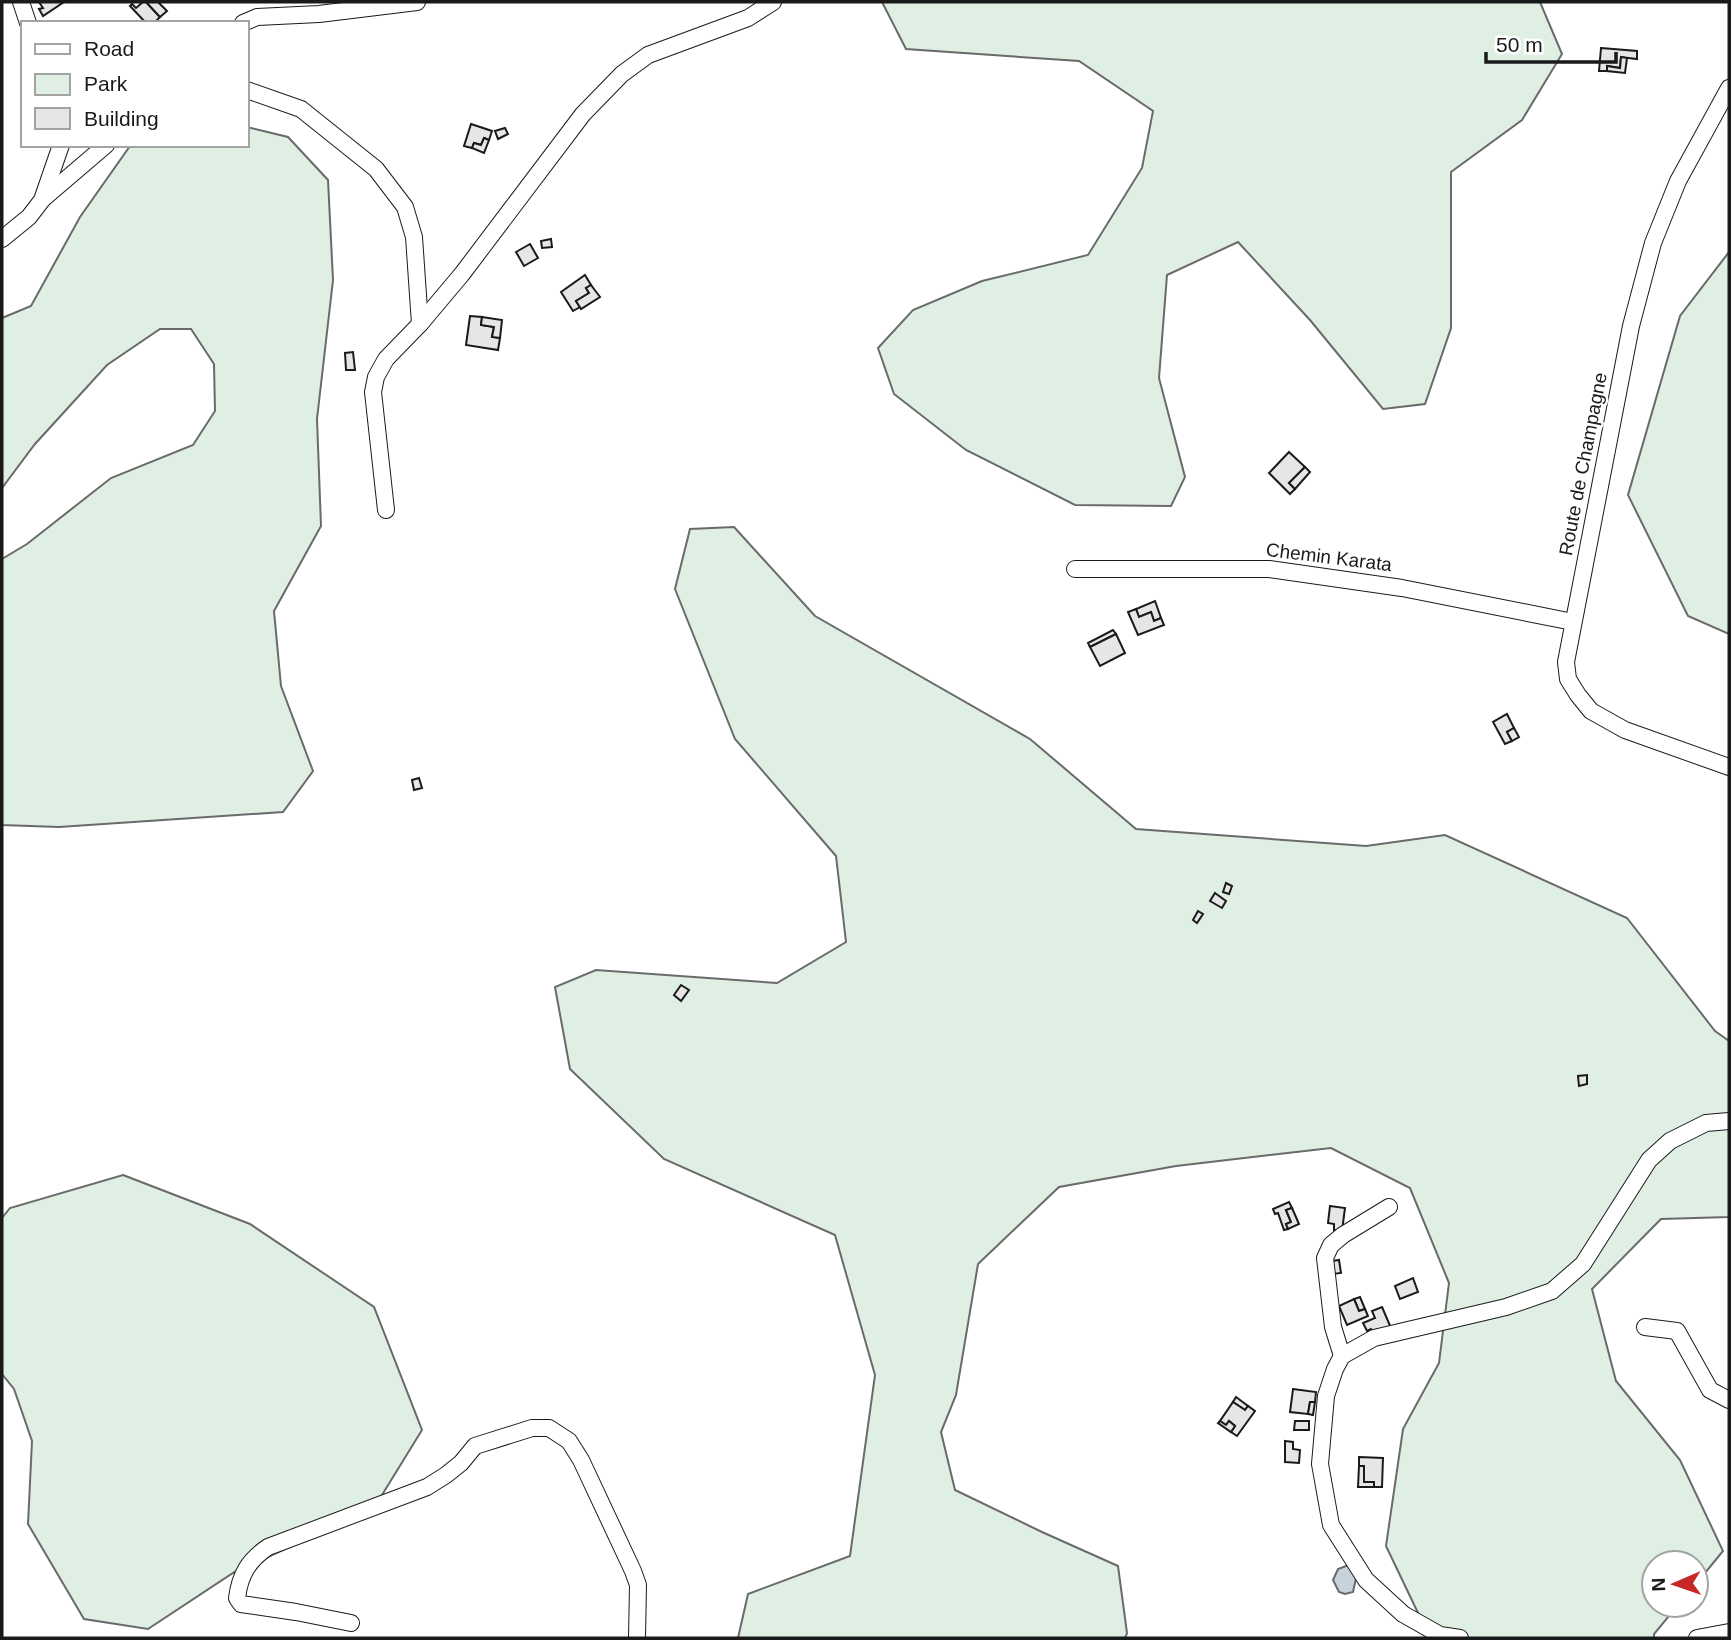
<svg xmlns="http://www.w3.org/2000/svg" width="1731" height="1640" viewBox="0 0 1731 1640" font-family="Helvetica,sans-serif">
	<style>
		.green { fill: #e0efe3; stroke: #6a6a6a; stroke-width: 2 }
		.water { fill: #c6d2dc; stroke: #6a6a6a; stroke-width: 2 }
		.building { fill: #e6e6e6; stroke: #1a1a1a; stroke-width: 2 }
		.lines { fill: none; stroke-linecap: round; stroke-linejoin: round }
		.street-casing { stroke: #1a1a1a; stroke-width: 18 }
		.street { stroke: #fff; stroke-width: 16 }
		.labels { text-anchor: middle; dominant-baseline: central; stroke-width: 5; stroke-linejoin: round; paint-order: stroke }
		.street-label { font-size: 19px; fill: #1a1a1a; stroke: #fff }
	</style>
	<rect width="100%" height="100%" fill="#fff"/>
	<g class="green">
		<path d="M882 2H1540L1562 54 1522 120 1451 172V328L1425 404 1383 409 1310 320 1238 242 1167 275 1159 378 1185 477 1171 506 1075 505 966 450 894 394 878 348 913 310 982 281 1088 255 1142 168 1153 111 1079 61 906 49Z"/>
		<path d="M247 127 288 137 328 180 333 280 317 419 321 526 274 611 281 686 313 771 283 812 59 827 2 825V559L27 544 111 478 193 445 215 411 214 364 191 329H160L107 365 35 444 2 488V318L31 306 80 217 130 146 247 145Z"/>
		<path d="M1729 252V634L1688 616 1628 495 1680 316Z"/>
		<path d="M734 527 815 616 1030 739 1136 829 1366 846 1445 835 1627 918 1715 1031 1729 1041V1217L1661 1219 1592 1289 1616 1381 1680 1460 1723 1551 1696 1584V1563H1654V1605H1678L1654 1634V1638H1430L1386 1546 1403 1429 1439 1363 1449 1283 1410 1188 1331 1148 1176 1166 1059 1187 978 1264 956 1395 941 1432 955 1490 1042 1532 1118 1566 1127 1633 1125 1638H738L748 1594 850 1556 875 1375 835 1235 664 1159 570 1069 555 987 596 970 777 983 846 942 836 856 735 739 675 589 690 529Z"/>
		<path d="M123 1175 250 1224 374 1307 422 1430 374 1508 233 1573 148 1629 84 1619 28 1524 32 1441 14 1389 2 1374V1218L10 1208Z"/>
	</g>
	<path class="water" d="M1346 1566H1354L1357 1574 1353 1592 1345 1594 1339 1592 1333 1580 1338 1569Z"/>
	<g class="building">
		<path d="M39 2H64L43 16 39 9 43 8Z"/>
		<path d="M143 2H146L160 17 154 23H146L130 6 132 4 136 8Z"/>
		<path d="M146 2H158L167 11 160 17Z"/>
		<path d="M1601 48 1637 51V59L1621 57 1620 68 1607 66V71H1599Z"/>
		<path d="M1621 57 1627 58 1625 73 1607 71V66L1620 68Z"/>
		<path d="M471 124 492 131 489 140 484 138 481 145 474 143 472 148 464 146Z"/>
		<path d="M505 128 508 134 498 139 495 131Z"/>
		<path d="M484 138 489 140 484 153 472 148 474 143 481 145Z"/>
		<path d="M551 239 552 247 542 248 541 241Z"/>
		<path d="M530 244 538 258 524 266 516 252Z"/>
		<path d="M585 275 591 285 586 288 589 293 576 301 580 307 573 311 561 292Z"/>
		<path d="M591 285 600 297 581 309 576 301 589 293 586 288Z"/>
		<path d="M470 316 482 317 481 325 494 327 492 337 500 338 498 350 466 345Z"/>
		<path d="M482 317 502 320 500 338 492 337 494 327 481 325Z"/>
		<path d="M353 352 355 370H346L345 353Z"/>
		<path d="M1289 452 1305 467 1289 483 1295 489 1290 494 1269 473Z"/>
		<path d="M1305 467 1310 472 1295 489 1289 483Z"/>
		<path d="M1155 601 1161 618 1154 621 1151 612 1139 617 1136 609Z"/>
		<path d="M1136 609 1139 617 1151 612 1154 621 1161 618 1164 625 1138 635 1128 612Z"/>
		<path d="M1113 630 1116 634 1090 647 1088 643Z"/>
		<path d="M1116 634 1125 653 1100 666 1090 647Z"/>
		<path d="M1507 714 1514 728 1507 732 1512 741 1505 744 1493 722Z"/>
		<path d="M1514 728 1519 737 1512 741 1507 732Z"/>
		<path d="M419 778 422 788 414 790 412 780Z"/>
		<path d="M1226 883 1232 886 1229 894 1223 892Z"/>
		<path d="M1215 893 1226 901 1222 908 1210 901Z"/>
		<path d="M1198 911 1203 914 1197 923 1193 920Z"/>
		<path d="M681 985 689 990 681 1001 674 995Z"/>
		<path d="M1587 1075V1084L1579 1086 1578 1076Z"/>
		<path d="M1289 1202 1292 1208 1286 1210 1291 1222 1286 1224 1288 1229 1284 1230 1278 1213 1275 1214 1273 1209Z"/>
		<path d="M1330 1206 1345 1208 1342 1231 1334 1230V1224L1328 1223Z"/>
		<path d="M1292 1208 1299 1224 1288 1229 1286 1224 1291 1222 1286 1210Z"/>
		<path d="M1339 1260 1341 1273 1333 1274 1332 1261Z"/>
		<path d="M1413 1278 1418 1292 1400 1299 1395 1286Z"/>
		<path d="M1360 1297 1365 1309 1359 1311 1354 1299Z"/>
		<path d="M1354 1299 1359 1311 1365 1309 1368 1316 1347 1325 1339 1306Z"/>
		<path d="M1382 1307 1391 1328 1374 1335 1371 1329 1367 1331 1363 1323 1375 1318 1372 1311Z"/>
		<path d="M1293 1389 1316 1392 1315 1402H1310L1308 1414 1290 1412Z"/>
		<path d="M1236 1397 1248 1406 1245 1410 1233 1402Z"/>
		<path d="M1233 1402 1245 1410 1248 1406 1255 1411 1237 1436 1231 1432 1235 1426 1229 1421 1226 1425 1220 1421Z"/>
		<path d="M1310 1402H1315L1313 1415 1308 1414Z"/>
		<path d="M1220 1421 1226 1425 1229 1421 1235 1426 1231 1432 1218 1423Z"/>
		<path d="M1295 1421H1309V1430H1294Z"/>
		<path d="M1285 1441 1293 1442V1449L1300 1450 1299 1463 1285 1462Z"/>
		<path d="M1359 1457 1383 1458 1382 1487H1374V1482H1364V1466H1359Z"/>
		<path d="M1359 1466H1364V1482H1374V1487H1358Z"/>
	</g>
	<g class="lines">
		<g class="street-casing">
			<g id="street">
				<path d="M21 2 28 23"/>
				<path d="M243 23 257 17 319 14 417 2"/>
				<path d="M1729 88 1678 181 1653 243 1631 326 1566 662 1568 679 1578 695 1591 711 1625 730 1729 767"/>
				<path d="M247 90 301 109 376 169 405 207 414 237 420 324"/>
				<path d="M44 198 106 145"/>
				<path d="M2 239 29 217 42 200 61 145"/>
				<path d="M386 510 373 392 376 377 386 359 420 324 462 274 583 114 622 74 648 55 748 18 773 2"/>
				<path d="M1075 569H1269L1402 588 1573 622"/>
				<path d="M1645 1327 1677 1331 1710 1390 1729 1400"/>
				<path d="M1342 1356 1333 1327 1325 1258 1331 1245 1343 1235 1389 1207"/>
				<path d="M351 1623 296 1612 241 1604 237 1598C240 1574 249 1560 268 1547L427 1487 446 1475 461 1463 475 1446 532 1428H549L569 1441 581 1460 633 1571 638 1585 637 1638"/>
				<path d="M1460 1638 1440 1635 1403 1614 1366 1580 1331 1525 1320 1464 1326 1396 1335 1369 1342 1356 1374 1338 1506 1307 1552 1291 1583 1264 1649 1160 1670 1141 1706 1123 1729 1121"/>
				<path d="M1697 1638 1729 1632"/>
			</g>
		</g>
		<use href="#street" class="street"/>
	</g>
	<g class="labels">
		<g class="street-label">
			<text transform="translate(1583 464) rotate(-79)">Route de Champagne</text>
			<text transform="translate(1329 557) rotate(7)">Chemin Karata</text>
		</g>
	</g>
	<rect width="1731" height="1640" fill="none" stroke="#1a1a1a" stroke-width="7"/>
	<rect x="21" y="21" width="228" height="126" fill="#ffffff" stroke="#a3a3a3" stroke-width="2"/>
	<rect x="35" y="44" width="35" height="10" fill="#ffffff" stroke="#a3a3a3" stroke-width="2"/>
	<text x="84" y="56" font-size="21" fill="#1a1a1a">Road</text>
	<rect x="35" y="74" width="35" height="21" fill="#e0efe3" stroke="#a3a3a3" stroke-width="2"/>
	<text x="84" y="91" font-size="21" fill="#1a1a1a">Park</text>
	<rect x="35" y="108" width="35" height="21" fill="#e6e6e6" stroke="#a3a3a3" stroke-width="2"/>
	<text x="84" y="126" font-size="21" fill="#1a1a1a">Building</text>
	<g transform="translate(1675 1584) rotate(268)"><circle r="33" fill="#ffffff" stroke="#a3a3a3" stroke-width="2"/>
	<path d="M0-5L12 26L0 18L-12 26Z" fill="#c62828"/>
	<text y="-10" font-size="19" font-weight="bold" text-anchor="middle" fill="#1a1a1a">N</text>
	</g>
	<path d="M1486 52v10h130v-10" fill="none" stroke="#1a1a1a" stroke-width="3.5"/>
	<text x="1496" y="52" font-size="21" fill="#1a1a1a" stroke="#ffffff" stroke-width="5" paint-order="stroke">50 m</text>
</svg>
